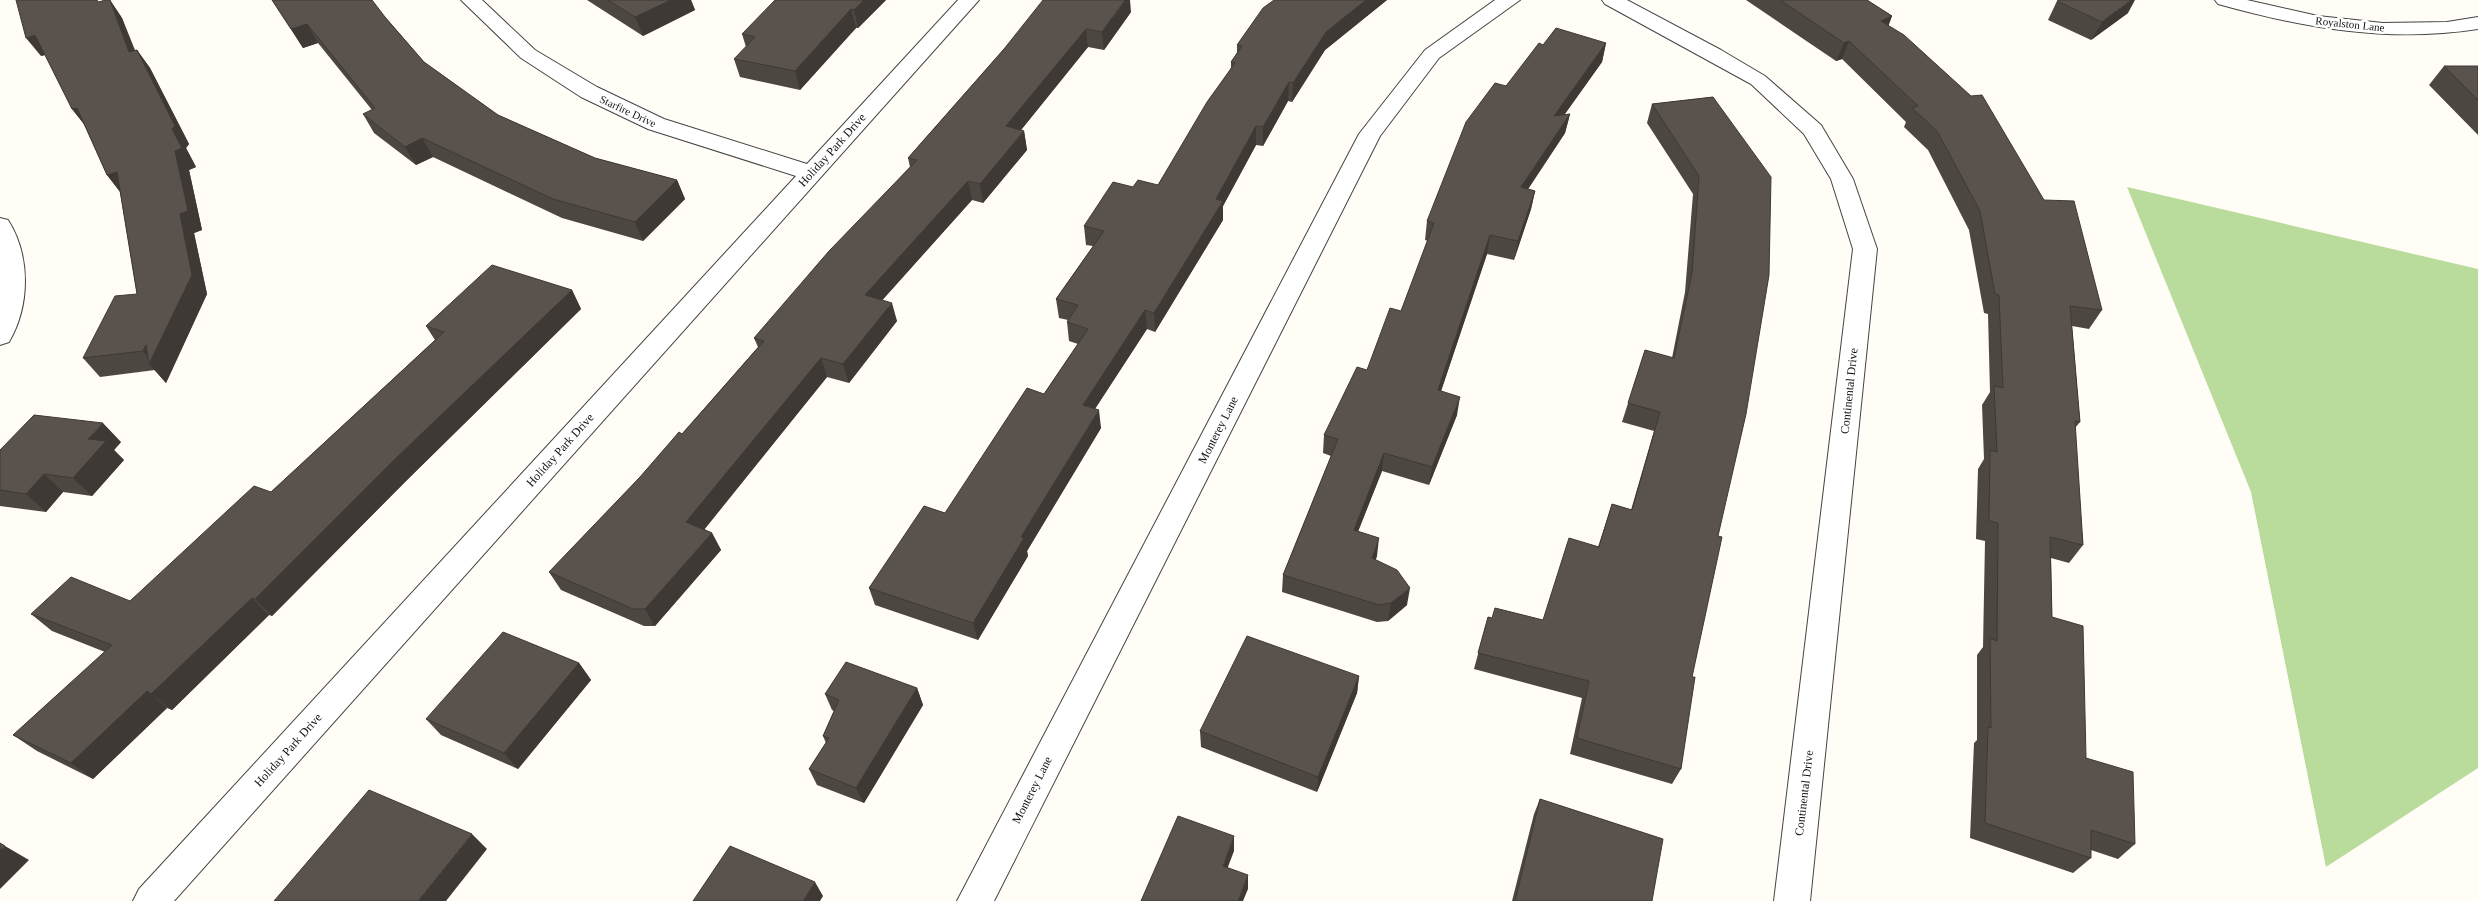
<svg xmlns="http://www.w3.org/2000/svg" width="2478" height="901" viewBox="0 0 2478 901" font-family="Georgia,serif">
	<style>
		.forest { fill: #b9dc9c }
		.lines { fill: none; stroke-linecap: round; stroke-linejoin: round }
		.minor-casing { stroke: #444; stroke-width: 2 }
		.minor { fill: #fff; fill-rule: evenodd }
		.wall { fill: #4d4742 }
		.shaded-wall { fill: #3f3936 }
		.building { fill: #5a524d; stroke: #3f3936 }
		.labels { text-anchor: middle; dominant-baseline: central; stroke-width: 5; stroke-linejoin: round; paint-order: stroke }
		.far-street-label { font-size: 11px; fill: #111; stroke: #fff }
		.street-label { font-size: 12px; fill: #111; stroke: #fff }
	</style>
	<rect width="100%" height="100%" fill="#fffdf5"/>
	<path class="forest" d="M2127 187 2478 269V768L2326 867 2251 492Z"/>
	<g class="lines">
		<g class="minor-casing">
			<g id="minor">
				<path d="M461 0H482L535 50 597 87 664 119 807 164 958 0H979L174 901H133L139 889 796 176 648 129 581 97 521 58Z"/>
				<path d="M1495 0H1520L1439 58 1380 136 994 901H957L1359 134 1425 50Z"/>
				<path d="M1602 0H1627L1721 50 1765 76 1821 125 1853 179 1877 249 1810 901H1774L1853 249 1831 179 1804 134 1751 84 1605 4Z"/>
				<path d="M2215 0H2247L2318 16 2383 23 2447 22 2478 17V29C2389 43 2304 28 2218 4Z"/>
				<path d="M0 218 8 220C31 256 30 306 9 342L0 345Z"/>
			</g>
		</g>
		<use href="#minor" class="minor"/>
	</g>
	<g class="wall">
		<path d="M110 0 122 18 135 50H137L150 68 189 144 186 148 196 167 189 170 202 230 194 233 207 294 166 383 155 370 100 377 83 358 137 294 120 192 107 175 84 124 72 109 45 55 41 56 104 1Z"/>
		<path d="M272 0 385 17 424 62 498 115 595 158 677 180 685 199 643 241 562 218 433 157 416 165 374 133 363 114 372 110 318 43 303 48Z"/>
		<path d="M587 0H691L695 10 643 36Z"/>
		<path d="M886 0 858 28H856L800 90 740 77 734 59 746 47 742 34Z"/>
		<path d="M1274 0H1387L1325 50 1292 102 1288 101 1263 146 1256 145 1223 206V220L1155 332 1147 329 1095 409 1101 428 1027 551 1028 556 978 640 875 605 869 588 945 513 1044 394 1078 344 1069 341 1067 322 1068 320 1059 318 1056 299 1093 246 1086 245 1084 226 1133 187 1158 185 1231 68V62L1237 53V45Z"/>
		<path d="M1746 0H1867L1892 16 1888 26 2102 310 2089 329 2072 326 2080 422 2075 428 2083 545 2069 563 2051 558 2052 617 2086 758 2135 844 2118 859 2091 850V858L2073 873 1970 838 1974 743 1977 740V655L1983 647 1985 541 1976 539 1978 469 1984 459 1982 405 1990 392 1988 314 1984 313 1969 230 1928 150 1904 127 1906 122 1842 59 1836 61Z"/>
		<path d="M2057 1 2128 13 2091 40 2048 20Z"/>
		<path d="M1131 12 1104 50 1088 47 1021 130 1024 131 1027 150 983 203 972 200 882 300 897 321 849 383 827 377 704 529 712 533 721 550 655 626H644L561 590 549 572 682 434 758 347 754 338 910 167 908 158 1004 49Z"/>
		<path d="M1606 43 1602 62 1564 115 1570 114 1565 133 1528 189 1535 191 1531 209 1514 260 1487 254 1441 391 1457 415 1429 485 1382 471 1358 531 1377 556 1375 560 1407 605 1388 621 1377 622 1282 592 1283 575 1331 456 1323 453 1324 435 1367 370 1401 311 1428 241 1425 240 1427 221 1506 86 1543 45Z"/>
		<path d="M2444 66H2478V135L2429 85Z"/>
		<path d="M1713 97 1718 536 1692 677 1681 769 1672 784 1570 754 1582 698 1474 669 1488 617 1492 618 1543 620 1598 547 1612 504 1631 510 1654 431 1622 422 1645 350 1672 358 1685 292 1693 194 1647 123 1652 104Z"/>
		<path d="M572 290 581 309 407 480 272 616 269 615 172 710 167 708 93 779 37 751 13 735 105 652 52 631 31 614 130 601 271 492 435 340 426 326Z"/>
		<path d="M121 442 114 450 124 460 92 496 63 492 46 512 0 506V450Z"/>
		<path d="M579 663 591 680 518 769 441 735 426 719Z"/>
		<path d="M1359 676 1357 693 1317 792 1201 747 1200 731Z"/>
		<path d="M917 688 923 705 864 803 817 785 809 769 826 743 823 736 834 711 832 710 825 694Z"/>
		<path d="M1540 799 1652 901H1512L1534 814Z"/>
	</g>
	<g class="shaded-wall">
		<path d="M110 0 122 18 142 71 129 52Z"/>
		<path d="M671 0H691L695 10 643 36 635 17Z"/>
		<path d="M864 0H886L858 28 854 10Z"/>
		<path d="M1125 0H1130L1131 12 1104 50 1102 32Z"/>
		<path d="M1366 0H1387L1325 50 1292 102 1293 83 1326 32Z"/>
		<path d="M2131 0H2135L2128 13 2091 40 2102 22Z"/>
		<path d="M851 9 856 28 800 90 795 71Z"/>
		<path d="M1892 16 1885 35 1881 21Z"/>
		<path d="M307 24 318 43 303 48 291 29Z"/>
		<path d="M1086 29 1088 47 1009 145 1006 126Z"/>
		<path d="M35 35 49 54 41 56 26 38Z"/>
		<path d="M1849 41 1842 59 1836 61 1844 43Z"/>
		<path d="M1606 43 1602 62 1550 135 1554 116Z"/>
		<path d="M137 50 150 68 189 144 186 148 196 167 189 170 202 230 194 233 207 294 166 383 149 364 151 360 143 351 180 214 175 151 172 129Z"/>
		<path d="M1289 82 1288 101 1263 146V127Z"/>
		<path d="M77 108 87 128 72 109Z"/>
		<path d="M1570 114 1565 133 1517 206 1521 187Z"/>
		<path d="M1256 126V145L1223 206V220L1155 332 1154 313Z"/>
		<path d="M1024 131 1027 150 983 203 980 184Z"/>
		<path d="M422 138 433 157 416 165 405 147Z"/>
		<path d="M117 172 122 194 107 175Z"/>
		<path d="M677 180 685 199 643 241 635 222Z"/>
		<path d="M968 181 972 200 870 314 865 295Z"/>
		<path d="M1535 191 1531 209 1514 260 1518 241Z"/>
		<path d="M1490 235 1487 254 1435 409 1438 390Z"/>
		<path d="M572 290 581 309 407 480 272 616 255 599 393 461Z"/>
		<path d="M892 303 897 321 849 383 843 364Z"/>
		<path d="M1145 310 1147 329 1085 424 1083 405Z"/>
		<path d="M821 358 827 377 696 540 686 522Z"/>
		<path d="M1460 397 1457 415 1429 485 1432 467Z"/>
		<path d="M1099 410 1101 428 1027 551 1028 556 978 640 973 623 1021 537Z"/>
		<path d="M103 423 121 442 114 450 124 460 92 496 73 478 88 439Z"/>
		<path d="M1384 453 1382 471 1352 547 1354 530Z"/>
		<path d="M44 474 63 492 46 512 26 494Z"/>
		<path d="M712 533 721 550 655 626 645 609Z"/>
		<path d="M1379 538 1377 556 1370 576 1372 558Z"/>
		<path d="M1410 588 1407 605 1388 621 1391 603Z"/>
		<path d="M252 598 269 615 172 710 151 694Z"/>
		<path d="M579 663 591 680 518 769 504 753Z"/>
		<path d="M1359 676 1357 693 1317 792 1318 777Z"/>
		<path d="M917 688 923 705 864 803 856 788Z"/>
		<path d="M147 691 167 708 93 779 71 763Z"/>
		<path d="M472 834 487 849 446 901H418Z"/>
		<path d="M1234 836V851L1223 880V866Z"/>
		<path d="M5 846 29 860 0 889V850Z"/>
		<path d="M1248 875V889L1243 901H1238Z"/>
		<path d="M815 882 823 896 820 901H803Z"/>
	</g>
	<g class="building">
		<path d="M16 0H97L98 2 106 0H110L129 52 137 50 175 126 172 129 182 148 175 151 188 211 180 214 192 275 149 364 146 345 143 351 83 358 115 296 137 294 117 172 107 175 77 108 72 109 35 35 26 38Z"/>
		<path d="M272 0H372L385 17 424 62 498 115 595 158 677 180 635 222 553 199 422 138 405 147 363 114 375 108 307 24 291 29Z"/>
		<path d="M608 0H671L635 17Z"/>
		<path d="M775 0H864L854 10 851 9 795 71 734 59 755 37 742 34Z"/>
		<path d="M1043 0H1125L1102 32 1086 29 1006 126 1024 131 980 184 968 181 865 295 892 303 843 364 821 358 686 522 712 533 645 609H633L549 572 640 477 679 432 682 434 764 341 754 338 829 251 917 160 908 158 1004 49Z"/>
		<path d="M1274 0H1366L1326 32 1293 83 1289 82 1263 127 1256 126 1216 199 1223 201 1154 313 1145 310 1083 405 1099 410 1021 537 1024 538 973 623 869 588 924 506 945 513 1027 388 1044 394 1088 329 1067 322 1078 305 1056 299 1104 231 1084 226 1113 182 1133 187 1138 180 1158 185 1207 102 1235 63 1231 62 1242 46 1237 45 1263 8Z"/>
		<path d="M1780 0H1867L1892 16 1881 21 1904 35 1971 96 1982 95 2044 200 2074 201 2102 310 2070 306 2080 422 2075 421 2083 545 2050 537 2052 617 2083 626 2086 758 2133 772 2135 844 2091 830V858L1985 823 1988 727 1991 728 1990 638 1997 641 1998 523 1989 521 1990 450 1997 452 1994 386 2003 388 1999 295 1995 294 1980 211 1937 131 1912 108 1918 106 1849 41 1844 43Z"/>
		<path d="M2059 0H2131L2102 22 2057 1Z"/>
		<path d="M1556 28 1606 43 1554 116 1570 114 1521 187 1535 191 1518 241 1490 235 1438 390 1460 397 1432 467 1384 453 1354 530 1379 538 1372 558 1397 570 1410 588 1391 603 1379 605 1283 575 1338 439 1324 435 1357 367 1367 370 1390 308 1401 311 1434 223 1427 221 1466 122 1495 83 1506 86 1539 43 1543 45Z"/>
		<path d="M2444 66H2478V100Z"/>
		<path d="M1713 97 1771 177 1769 275 1746 414 1718 536 1722 537 1692 677H1695L1681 769 1577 738 1589 681 1478 653 1488 617 1492 618 1495 608 1543 620 1569 538 1599 547 1612 504 1632 510 1660 412 1628 403 1645 350 1674 358 1692 273 1699 176 1652 104Z"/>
		<path d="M492 265 572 290 393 461 255 599 252 598 151 694 147 691 71 763 13 735 112 645 31 614 71 577 130 601 254 486 271 492 444 332 426 326Z"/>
		<path d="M34 415 103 423 88 439 106 441 73 478 44 474 26 494 0 490V450Z"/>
		<path d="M503 632 579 663 504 753 426 719Z"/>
		<path d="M1247 636 1359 676 1318 777 1200 731Z"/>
		<path d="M846 662 917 688 856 788 809 769 829 738 823 736 839 700 825 694Z"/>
		<path d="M369 790 472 834 418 901H274Z"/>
		<path d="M1540 799 1663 839 1652 901H1515Z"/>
		<path d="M1178 816 1234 836 1223 866 1248 875 1238 901H1141Z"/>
		<path d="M0 843 5 846 0 850Z"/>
		<path d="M730 846 815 882 803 901H693Z"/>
	</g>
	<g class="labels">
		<g class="far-street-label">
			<text transform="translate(2350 24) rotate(6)">Royalston Lane</text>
			<text transform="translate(628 111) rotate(25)">Starfire Drive</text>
		</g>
		<g class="street-label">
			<text transform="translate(832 150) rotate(-48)">Holiday Park Drive</text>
			<text transform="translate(1849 391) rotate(-84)">Continental Drive</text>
			<text transform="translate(1218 430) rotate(-63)">Monterey Lane</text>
			<text transform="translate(560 450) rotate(-48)">Holiday Park Drive</text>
			<text transform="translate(288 750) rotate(-48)">Holiday Park Drive</text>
			<text transform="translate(1032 790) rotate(-63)">Monterey Lane</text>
			<text transform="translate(1804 793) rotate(-83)">Continental Drive</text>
		</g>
	</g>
</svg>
